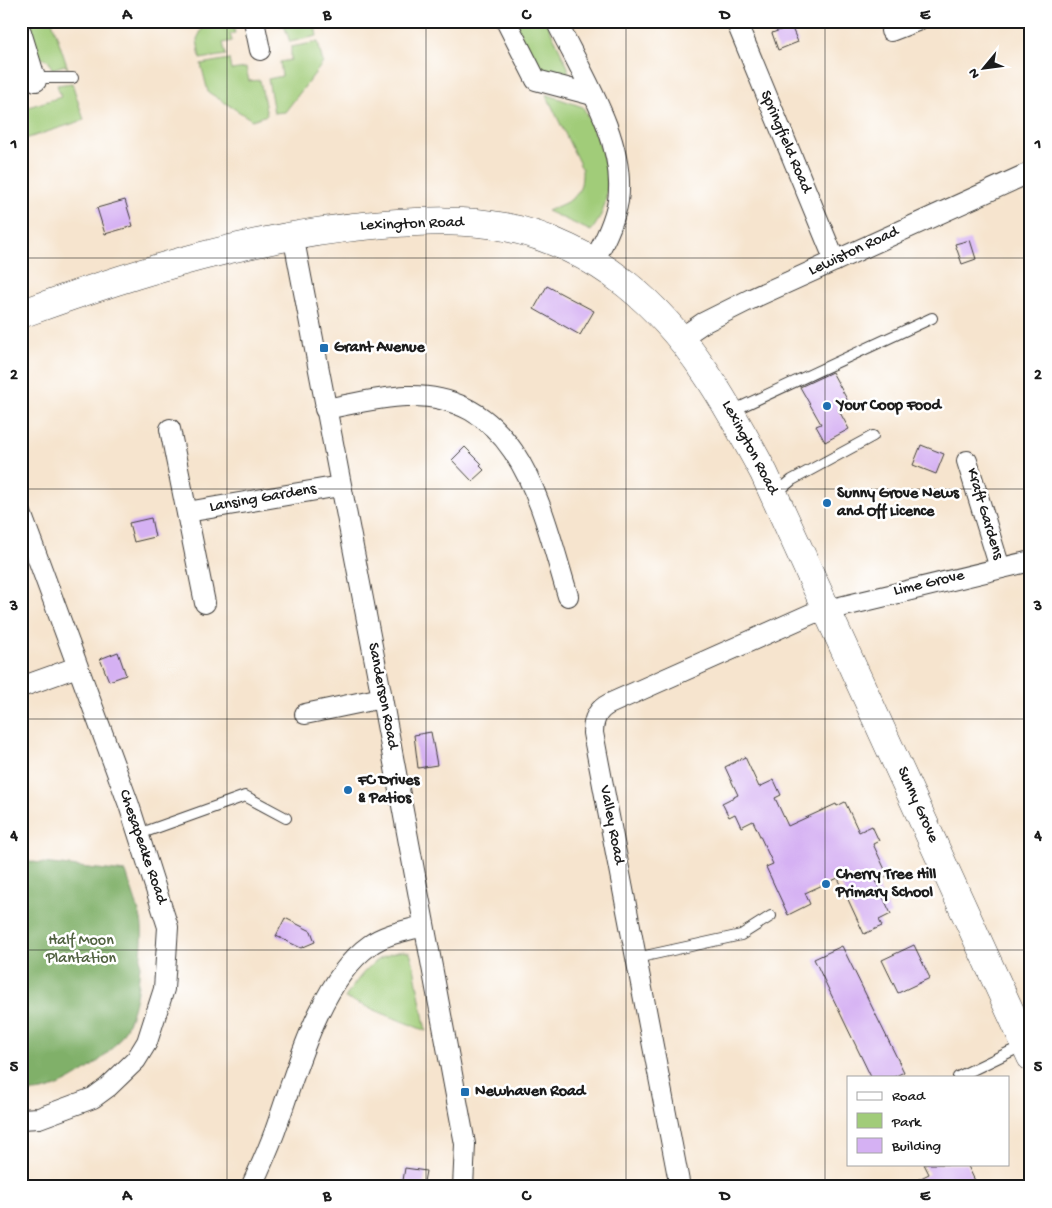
<svg xmlns="http://www.w3.org/2000/svg" width="1052" height="1208" viewBox="0 0 1052 1208" font-family="'Gochi Hand',sans-serif">
	<style>
		.green { fill: #a1cc79; stroke: #5e744a }
		.forest { fill: #80b069; stroke: #4e6642 }
		.building { fill: #d5b1f3 }
		.lines { fill: none; stroke-linecap: round; stroke-linejoin: round }
		.lane-casing { stroke: #3d3a37; stroke-width: 12 }
		.street-casing { stroke: #3d3a37; stroke-width: 22 }
		.secondary-casing { stroke: #3d3a37; stroke-width: 29 }
		.lane { stroke: #fff; stroke-width: 10 }
		.street { stroke: #fff; stroke-width: 20 }
		.secondary { stroke: #fff; stroke-width: 28 }
		.grid { fill: none; stroke: #1c1c1c; stroke-width: 1; stroke-opacity: 0.55 }
		.poi-dot { fill: #1f6fb2; stroke: #fff; stroke-width: 2 }
		.labels { text-anchor: middle; dominant-baseline: central; stroke-width: 5; stroke-linejoin: round; paint-order: stroke }
		.street-label { font-size: 16px; fill: #1c1c1c; stroke: #fff }
		.poi-label { font-size: 16px; font-weight: bold; fill: #1c1c1c; stroke: #fff; text-anchor: start }
		.park-label { font-size: 16px; fill: #516241; stroke: #fff }
		.neatline { fill: none; stroke: #1c1c1c; stroke-width: 2 }
		.grid-label { font-size: 16px; text-anchor: middle; font-weight: bold; fill: #1c1c1c }
	</style>
	<rect width="100%" height="100%" fill="#fff"/>
	<filter id="ink" filterUnits="userSpaceOnUse"><feTurbulence type="fractalNoise" baseFrequency=".02" numOctaves="2"/><feDisplacementMap in="SourceGraphic" scale="10" xChannelSelector="R" yChannelSelector="G"/><feConvolveMatrix kernelMatrix="1 2 1 2 8 2 1 2 1" color-interpolation-filters="sRGB"/></filter>
	<filter id="wash" filterUnits="userSpaceOnUse"><feTurbulence type="fractalNoise" baseFrequency=".0096" numOctaves="4" result="noise"/><feDisplacementMap in="SourceGraphic" scale="20" xChannelSelector="R" yChannelSelector="G"/><feGaussianBlur stdDeviation="1.12" result="paint"/><feColorMatrix in="noise" values="0 0 0 0 0 0 0 0 0 0 0 0 0 0 0 0 0 1.4 0 .05"/><feComposite in="paint" operator="in"/></filter>
	<g filter="url(#wash)">
		<rect width="100%" height="100%" fill="#f6e4ce"/>
		<g class="green">
			<path d="M21 21H52L68 69 65 65 52 69 49 61 33 55Z"/>
			<path d="M206 21H232L235 33 230 34 232 41 223 43 226 55 200 59 197 39Z"/>
			<path d="M279 21H314L317 36 290 42 284 25 280 26Z"/>
			<path d="M511 21H546L568 67V73C560 81 553 78 543 75Z"/>
			<path d="M318 42 323 63 285 112 274 113 268 79 282 76 280 62 291 60V47Z"/>
			<path d="M229 59 231 70 246 68 249 81 260 80 267 115 252 120 208 92 201 64Z"/>
			<path d="M72 83 84 120 25 139 21 128V99L25 98 28 107 61 97 57 85Z"/>
			<path d="M546 94 583 107C602 145 622 193 591 231L547 211C571 200 583 199 582 169Z"/>
			<path d="M403 951 410 953 413 962 426 1031 345 998C360 975 374 955 403 951Z"/>
		</g>
		<path class="forest" d="M21 857 23 861 126 872C131 888 137 904 141 919 144 934 141 951 140 965 136 1016 126 1045 82 1073 62 1086 44 1094 21 1092Z"/>
		<g id="blocks">
			<g class="building">
				<path d="M791 26 798 42 778 50 772 33Z"/>
				<path d="M125 200 133 226 105 234 97 208Z"/>
				<path d="M970 240 976 259 962 264 955 244Z"/>
				<path d="M547 286 594 311 580 335 534 309Z"/>
				<path d="M832 372 849 403 838 409 849 429 825 442 816 426 821 424 800 387Z"/>
				<path d="M921 445 944 454 936 474 913 465Z"/>
				<path d="M465 447 482 464 480 466 484 470 472 481 452 460Z"/>
				<path d="M151 518 155 537 134 542 129 523Z"/>
				<path d="M118 652 126 675 109 681 100 659Z"/>
				<path d="M431 732 437 765 418 768 414 735Z"/>
				<path d="M745 757 759 787 774 780 781 795 775 798 788 826 836 804 837 806 845 802 859 832 872 826 879 841 873 844 888 876 876 882 891 914 879 920 882 926 864 934 838 878 805 893 810 904 788 915 766 867 773 864 753 821 741 827 735 814 729 817 722 803 738 795 725 767Z"/>
				<path d="M285 918 311 931 315 942 301 948 276 936Z"/>
				<path d="M914 945 930 978 898 993 882 960Z"/>
				<path d="M842 946 904 1072 894 1077H871L814 959Z"/>
				<path d="M924 1164H967L978 1187H903L929 1174Z"/>
				<path d="M405 1168 426 1171 423 1187H402Z"/>
			</g>
		</g>
	</g>
	<g filter="url(#ink)">
		<use href="#blocks" fill-opacity="0" stroke="#3d3a37" stroke-width="1"/>
		<g class="lines">
			<g class="lane-casing">
				<g id="lane">
					<path d="M36 78H73"/>
					<path d="M732 411 932 318"/>
					<path d="M775 494 792 480 873 436"/>
					<path d="M139 834 245 796 286 818"/>
					<path d="M636 958 741 935 771 916"/>
					<path d="M958 1077 1024 1045"/>
				</g>
			</g>
			<g class="street-casing">
				<g id="street">
					<path d="M254 21 260 50"/>
					<path d="M506 21 536 80 593 95"/>
					<path d="M556 21C581 72 627 142 618 201 614 223 604 243 593 262"/>
					<path d="M736 21 835 261"/>
					<path d="M891 31 917 21"/>
					<path d="M21 32 36 81"/>
					<path d="M293 235 382 698 465 1144 463 1187"/>
					<path d="M681 338 703 323 751 299 1031 172"/>
					<path d="M325 409C352 404 380 397 407 396 521 393 542 511 568 596"/>
					<path d="M170 429 205 603"/>
					<path d="M967 461 1000 568"/>
					<path d="M187 512 340 486"/>
					<path d="M21 513 129 805 168 927 164 989 147 1042 136 1060 108 1087 93 1098 39 1118 21 1119"/>
					<path d="M21 687 77 667"/>
					<path d="M305 714 382 698"/>
					<path d="M251 1187C260 1168 268 1150 275 1131 295 1075 319 981 370 945 385 934 405 931 423 926"/>
					<path d="M680 1187 593 733C593 720 597 710 609 704L811 614 1031 561"/>
				</g>
			</g>
			<g class="secondary-casing">
				<path id="secondary" d="M21 314C138 271 259 234 384 224 424 221 466 219 505 227 548 235 592 257 626 284 689 334 727 404 764 473L1031 1057"/>
			</g>
			<use href="#lane" class="lane"/>
			<use href="#street" class="street"/>
			<use href="#secondary" class="secondary"/>
		</g>
	</g>
	<path class="grid" d="M227 21V1187M426 21V1187M626 21V1187M825 21V1187M21 258H1031M21 489H1031M21 719H1031M21 950H1031"/>
	<g class="poi-dot">
		<rect x="319" y="343" width="10" height="10" rx="2.5"/>
		<circle cx="827" cy="406" r="5"/>
		<circle cx="827" cy="503" r="5"/>
		<circle cx="348" cy="790" r="5"/>
		<circle cx="826" cy="884" r="5"/>
		<rect x="460" y="1087" width="10" height="10" rx="2.5"/>
	</g>
	<g class="labels">
		<g class="street-label">
			<text transform="translate(785 142) rotate(67)">Springfield Road</text>
			<text transform="translate(412 225) rotate(-2)">Lexington Road</text>
			<text transform="translate(854 252) rotate(-25)">Lewiston Road</text>
			<text transform="translate(749 448) rotate(62)">Lexington Road</text>
			<text transform="translate(263 499) rotate(-10)">Lansing Gardens</text>
			<text transform="translate(984 514) rotate(73)">Kraft Gardens</text>
			<text transform="translate(929 584) rotate(-13)">Lime Grove</text>
			<text transform="translate(382 696) rotate(79)">Sanderson Road</text>
			<text transform="translate(917 805) rotate(66)">Sunny Grove</text>
			<text transform="translate(611 825) rotate(79)">Valley Road</text>
			<text transform="translate(142 847) rotate(71)">Chesapeake Road</text>
		</g>
		<g class="poi-label">
			<text x="334" y="348">Grant Avenue</text>
			<text x="837" y="406">Your Coop Food</text>
			<text x="837" y="494">Sunny Grove News<tspan x="837" dy="18">and Off Licence</tspan></text>
			<text x="358" y="781">FC Drives<tspan x="358" dy="18">&amp; Patios</tspan></text>
			<text x="836" y="875">Cherry Tree Hill<tspan x="836" dy="18">Primary School</tspan></text>
			<text x="475" y="1092">Newhaven Road</text>
		</g>
		<g class="park-label">
			<text x="81" y="941">Half Moon<tspan x="81" dy="18">Plantation</tspan></text>
		</g>
	</g>
	<rect width="1052" height="1208" fill="none" stroke="#fff" stroke-width="55"/>
	<rect x="847" y="1076" width="162" height="90" fill="#ffffff" stroke="#a4a4a4"/>
	<rect x="857" y="1092" width="25" height="8" fill="#ffffff" stroke="#a4a4a4"/>
	<text x="892" y="1100" font-size="15" fill="#1c1c1c">Road</text>
	<rect x="857" y="1113" width="25" height="15" fill="#a1cc79" stroke="#a4a4a4"/>
	<text x="892" y="1126" font-size="15" fill="#1c1c1c">Park</text>
	<rect x="857" y="1138" width="25" height="15" fill="#d5b1f3" stroke="#a4a4a4"/>
	<text x="892" y="1150" font-size="15" fill="#1c1c1c">Building</text>
	<g transform="translate(984 68) rotate(241)" stroke="#ffffff" stroke-width="4" paint-order="stroke">
	<path d="M0-4L9 19L0 12L-9 19Z" fill="#1c1c1c"/>
	<text y="-8" font-size="14" font-weight="bold" text-anchor="middle" fill="#1c1c1c">N</text>
	</g>
	<rect x="28" y="28" width="996" height="1152" class="neatline"/>
	<g class="grid-label">
		<text x="127" y="19">A</text>
		<text x="327" y="19">B</text>
		<text x="526" y="19">C</text>
		<text x="725" y="19">D</text>
		<text x="925" y="19">E</text>
		<text x="14" y="148">1</text>
		<text x="1038" y="148">1</text>
		<text x="14" y="379">2</text>
		<text x="1038" y="379">2</text>
		<text x="14" y="610">3</text>
		<text x="1038" y="610">3</text>
		<text x="14" y="840">4</text>
		<text x="1038" y="840">4</text>
		<text x="14" y="1071">5</text>
		<text x="1038" y="1071">5</text>
		<text x="127" y="1200">A</text>
		<text x="327" y="1200">B</text>
		<text x="526" y="1200">C</text>
		<text x="725" y="1200">D</text>
		<text x="925" y="1200">E</text>
	</g>
</svg>
